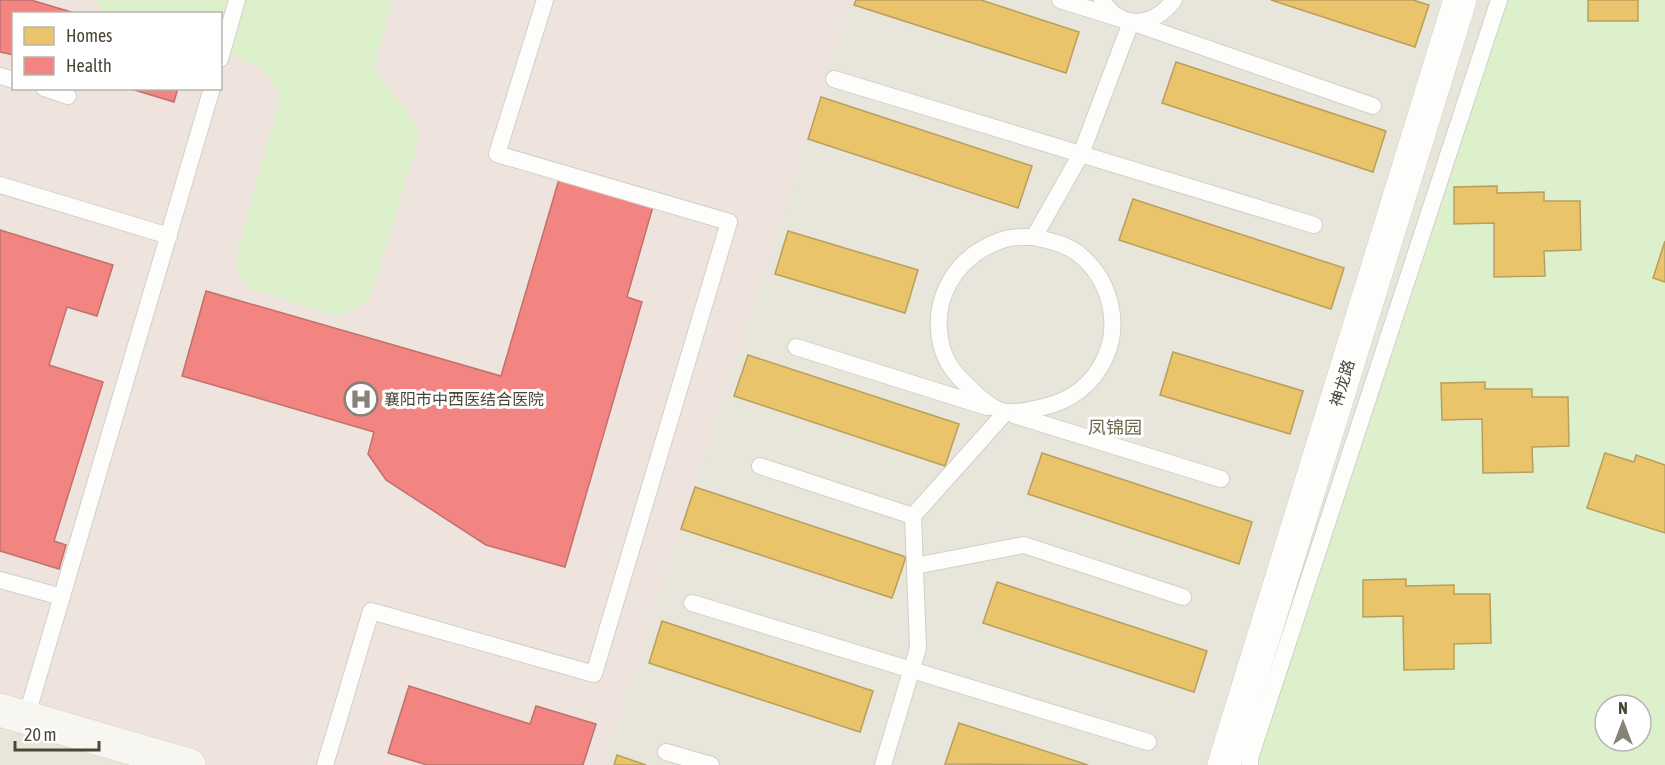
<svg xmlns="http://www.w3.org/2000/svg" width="1665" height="765" viewBox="0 0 1665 765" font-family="'Asap Condensed','Noto Sans SC',sans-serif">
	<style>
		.residential { fill: #e8e5da; fill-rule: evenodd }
		.medical { fill: #eee3dd; fill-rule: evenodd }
		.green { fill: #dbf0cb; fill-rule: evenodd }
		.homes { fill: #e9c46a; stroke: #ba9e5b; stroke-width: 1.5 }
		.health { fill: #f28482; stroke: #c0716c; stroke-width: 1.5 }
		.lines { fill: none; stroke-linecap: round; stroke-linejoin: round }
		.lane-casing { stroke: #d1d0ca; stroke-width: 18 }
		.street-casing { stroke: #d1d0ca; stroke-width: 34 }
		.secondary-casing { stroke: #d3d1c3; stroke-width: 34 }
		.lane { stroke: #fdfdfc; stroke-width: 16 }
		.street { stroke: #fdfdfc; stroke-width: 33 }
		.secondary { stroke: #f7f6f0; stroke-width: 33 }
		.labels { text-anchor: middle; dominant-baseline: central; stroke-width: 6; stroke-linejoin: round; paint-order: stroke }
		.street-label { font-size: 16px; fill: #4b4637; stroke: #fff }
		.poi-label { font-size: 16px; fill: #4b4637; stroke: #fff; text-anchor: start }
		.neighbourhood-label { font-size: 18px; fill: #6f674d; stroke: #fff }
	</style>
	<rect width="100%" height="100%" fill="#f3f2ed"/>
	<path class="residential" d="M0 0H1665V765H0ZM14 14H220V88H14ZM1605 705H1641V741H1605Z"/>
	<path class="medical" d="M0 0H852L604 765H189L0 710ZM14 14H220V88H14Z"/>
	<g class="green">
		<path d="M97 0H392L374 69 412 120 420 135 369 301 338 317 248 287 238 274V249L281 95 264 70 221 50 220 14 107 13 103 12Z"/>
		<path d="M1499 0H1665V765H1250ZM1605 705H1641V741H1605Z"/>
	</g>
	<g class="homes">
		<path d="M856 0H981L1079 32 1066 73 854 5Z"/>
		<path d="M1271 0H1413L1429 5 1415 47Z"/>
		<rect x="1588" y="0" width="50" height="21"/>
		<path d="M1176 62 1386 131 1373 172 1162 103Z"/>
		<path d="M821 97 1032 166 1018 208 808 139Z"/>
		<path d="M1497 186V193L1544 192V201H1580L1581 250 1544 251 1545 276 1494 277V223L1454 224V187Z"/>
		<path d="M1133 199 1344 268 1331 309 1119 240Z"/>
		<path d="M788 231 918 270 905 313 775 274Z"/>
		<path d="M1665 241V282L1653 278Z"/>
		<path d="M1173 352 1303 391 1290 434 1160 395Z"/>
		<path d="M748 355 959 424 945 466 734 396Z"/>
		<path d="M1485 382V389H1532V397H1568L1569 446 1532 447 1533 472 1483 473 1482 419 1442 420 1441 383Z"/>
		<path d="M1042 453 1252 522 1239 564 1028 494Z"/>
		<path d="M1605 453 1634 462 1636 455 1665 465V533L1587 508Z"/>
		<path d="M695 487 906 557 892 598 681 529Z"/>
		<path d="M1406 579V586L1454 585V594H1490L1491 643 1454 644V669L1404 670 1403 616 1363 617V580Z"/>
		<path d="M997 582 1207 651 1194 692 983 623Z"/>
		<path d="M662 621 873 691 860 732 649 663Z"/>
		<path d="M959 723 1088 765 945 764Z"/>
		<path d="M617 755 646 765H614Z"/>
	</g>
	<g class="health">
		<path d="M0 0H31L78 14H14V55L0 52Z"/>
		<path d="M128 88H178L174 102Z"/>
		<path d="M560 176 654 203 627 297 642 302 565 567 486 545 386 480 368 454 374 432 182 376 206 291 501 376Z"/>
		<path d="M0 230 113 265 97 316 67 307 49 365 103 382 54 541 66 545 59 569 0 551Z"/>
		<path d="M409 686 530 724 536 706 596 724 583 765H427L388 753Z"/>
	</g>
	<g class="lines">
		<g class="lane-casing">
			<g id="lane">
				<path d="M1060 0 1131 22 1373 106"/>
				<path d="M1102 0C1121 31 1154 27 1174 0"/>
				<path d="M220 59 237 0"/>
				<path d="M0 76 14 80"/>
				<path d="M834 79 1314 225"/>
				<path d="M44 88 68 96"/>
				<path d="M0 185 169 236"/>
				<path d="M1034 237C1050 241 1067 244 1080 255 1110 280 1121 323 1105 358 1093 384 1071 401 1043 407 1032 410 1019 413 1007 412 998 412 983 400 976 394 963 382 949 369 943 351 928 301 955 256 1002 240 1012 236 1024 237 1034 237Z"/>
				<path d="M1034 237 1081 154 1131 22"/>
				<path d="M796 347 987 407"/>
				<path d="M1014 415 1221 479"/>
				<path d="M760 466 913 516"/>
				<path d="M915 566 1024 545 1183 597"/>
				<path d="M0 580 62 597"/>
				<path d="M692 603 1148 742"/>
				<path d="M26 718 212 88"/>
				<path d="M666 752 711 765"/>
				<path d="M325 765 371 611 594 674 729 222 497 154 545 0"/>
				<path d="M883 765 918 648 913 516 1005 413"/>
				<path d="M1250 765V758L1499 0"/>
			</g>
		</g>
		<g class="street-casing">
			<path id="street" d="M1224 765 1460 0"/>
		</g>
		<g class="secondary-casing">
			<path id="secondary" d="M0 710 189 765"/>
		</g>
		<use href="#lane" class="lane"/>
		<use href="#street" class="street"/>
		<use href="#secondary" class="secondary"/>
	</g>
	<defs>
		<g id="hospital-ring" transform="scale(1.725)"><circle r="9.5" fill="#fff" stroke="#868277" stroke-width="1.5"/><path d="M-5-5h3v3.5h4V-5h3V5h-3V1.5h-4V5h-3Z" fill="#868277"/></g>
	</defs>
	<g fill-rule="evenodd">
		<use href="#hospital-ring" x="361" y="399"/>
	</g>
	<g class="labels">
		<g class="street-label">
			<text transform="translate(1342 383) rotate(-73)">神龙路</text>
		</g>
		<g class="poi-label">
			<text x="384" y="399">襄阳市中西医结合医院</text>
		</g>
		<g class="neighbourhood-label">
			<text x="1115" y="427">凤锦园</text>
		</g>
	</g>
	<rect x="12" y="12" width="210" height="78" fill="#ffffff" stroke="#b7b5af" stroke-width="1.5"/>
	<rect x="24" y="27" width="30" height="18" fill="#e9c46a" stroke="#b7b5af" stroke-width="1.5"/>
	<text x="66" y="42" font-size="18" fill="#4b4637">Homes</text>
	<rect x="24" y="57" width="30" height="18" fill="#f28482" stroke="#b7b5af" stroke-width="1.5"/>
	<text x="66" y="72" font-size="18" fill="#4b4637">Health</text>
	<g transform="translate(1623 723)"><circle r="28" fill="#ffffff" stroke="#b7b5af" stroke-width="1.5"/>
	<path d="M0-4.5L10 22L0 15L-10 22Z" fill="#868277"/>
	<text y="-9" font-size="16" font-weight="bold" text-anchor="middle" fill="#4b4637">N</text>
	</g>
	<path d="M15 741v9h84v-9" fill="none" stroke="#4b4637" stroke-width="3"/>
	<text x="24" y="741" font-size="18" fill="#4b4637" stroke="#ffffff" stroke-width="4.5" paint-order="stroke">20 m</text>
</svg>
